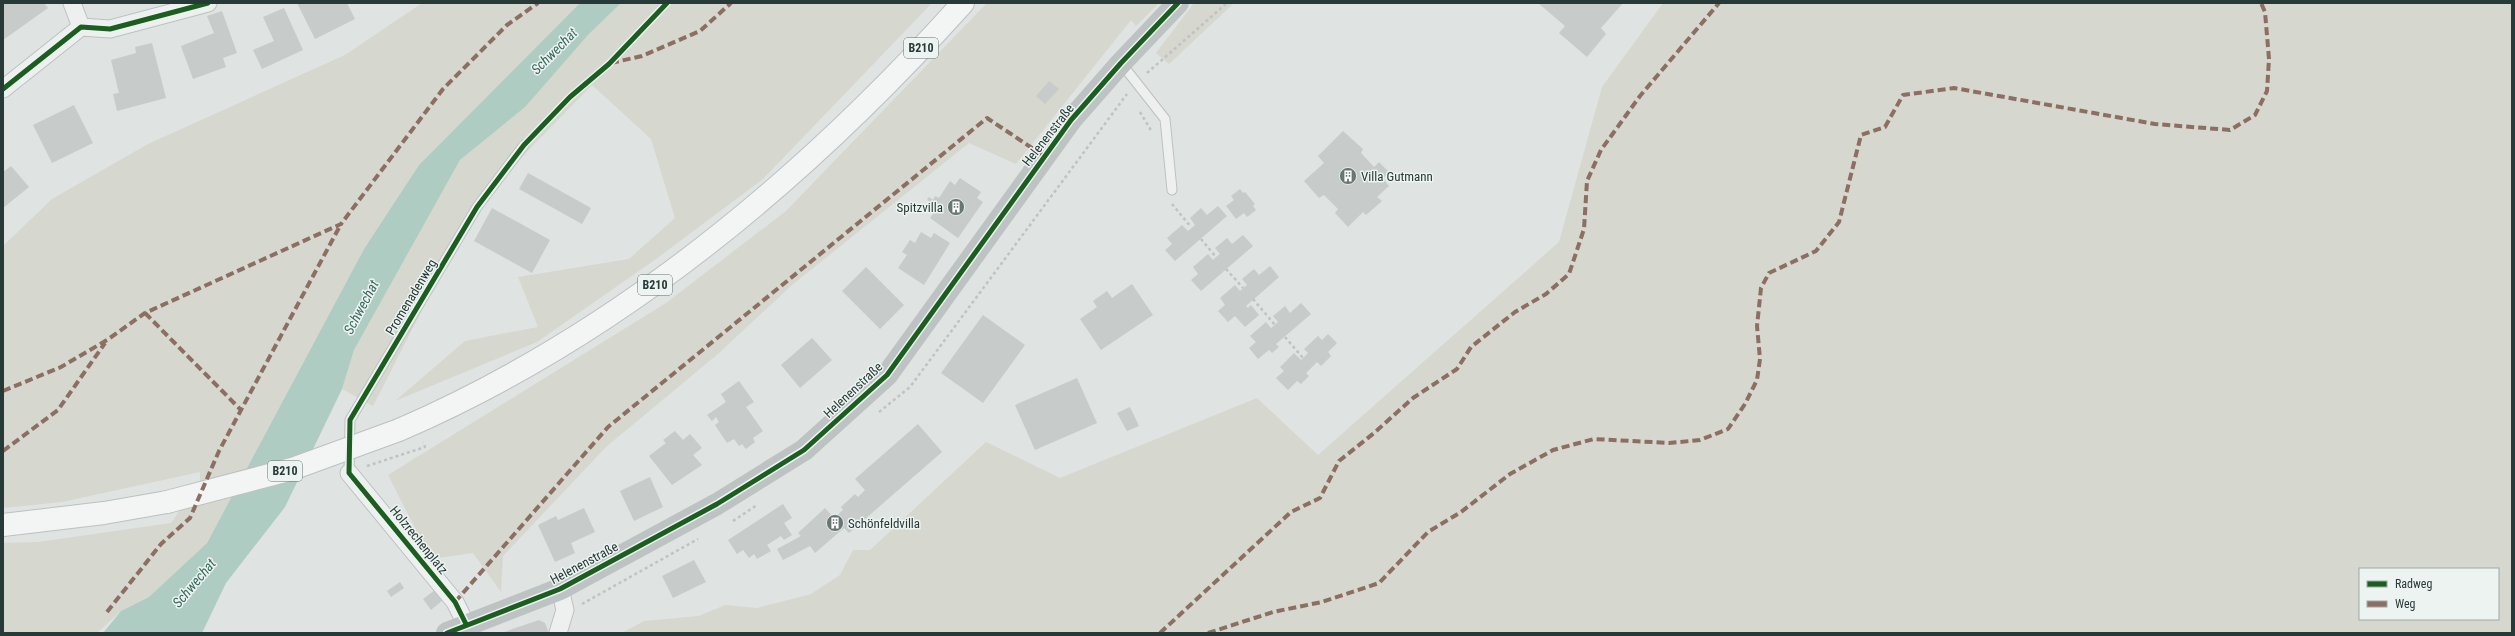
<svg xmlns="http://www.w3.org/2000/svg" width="2515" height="636" viewBox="0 0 2515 636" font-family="'Roboto Condensed',sans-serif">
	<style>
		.green { fill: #d6d7cf; fill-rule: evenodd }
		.water { fill: #afccc3 }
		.building { fill: #c7cbca }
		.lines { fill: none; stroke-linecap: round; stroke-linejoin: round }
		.lane-casing { stroke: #bdc1c0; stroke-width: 11 }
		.street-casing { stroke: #bdc1c0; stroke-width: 19 }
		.primary-casing { stroke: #bcc1c0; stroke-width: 24 }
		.path { stroke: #bfc3c2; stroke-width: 2.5; stroke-dasharray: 3 3; stroke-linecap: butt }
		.lane { stroke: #eef0f0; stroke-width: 9 }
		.street { stroke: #eef0f0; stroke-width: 17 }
		.secondary { stroke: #bdc3c2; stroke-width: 22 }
		.primary { stroke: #f3f4f4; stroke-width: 22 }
		.primary-bridge-casing { stroke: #bcc1c0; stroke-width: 24; stroke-linecap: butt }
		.primary-bridge { stroke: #f3f4f4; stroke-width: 22 }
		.quiet { stroke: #8d6e63; stroke-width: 4; stroke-dasharray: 8 4; stroke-linecap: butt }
		.cycleway-casing { stroke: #ecf3f1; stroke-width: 8 }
		.cycleway { stroke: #1b5e20; stroke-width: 5 }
		.labels { text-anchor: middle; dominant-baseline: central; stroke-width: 3; stroke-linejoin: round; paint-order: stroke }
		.shield { fill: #ecf3f1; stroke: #63726f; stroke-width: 1 }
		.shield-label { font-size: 12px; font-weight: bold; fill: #283a37 }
		.street-label { font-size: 13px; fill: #283a37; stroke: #ecf3f1 }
		.poi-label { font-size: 13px; fill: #283a37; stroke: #ecf3f1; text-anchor: start }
		.water-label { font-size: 14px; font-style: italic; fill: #37695c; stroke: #ecf3f1 }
	</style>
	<rect width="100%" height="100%" fill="#dfe3e2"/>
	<g class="green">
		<path d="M422 3H580L419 165 364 249 207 543 149 597 121 611 97 633H3V543L38 542 171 523 200 482V472L62 502 3 508V246L52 199 148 144 345 55Z"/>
		<path d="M621 3H932L763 179 656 259 537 342 395 401 465 341 538 327 518 277 629 259 675 218 651 139 592 85C555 124 514 161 484 204 441 267 408 339 373 406L342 389 354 350 460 160 526 104 588 35Z"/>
		<path d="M987 3H1159L1136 26 1131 20 1016 164 969 143 792 285 719 353 606 447 503 556 501 592 473 553 431 559 388 475 666 303 786 211Z"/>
		<path d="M1194 3H1234L1169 64 1156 53Z"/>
		<path d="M1663 3H2512V633H622L644 621 699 616 725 605 757 608 811 594 840 575 853 550H870L986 442 1060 478 1257 398 1318 455 1559 242 1602 87ZM2360 569H2498V619H2360Z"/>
	</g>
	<path class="water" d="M580 3H621L588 35 525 107 460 160 354 350 342 389 285 507 226 583 202 633H103L121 611 149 597 207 543 364 249 419 165Z"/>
	<g class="building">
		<path d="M3 3H44L48 8 3 40Z"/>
		<path d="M297 3H347L355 19 315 39Z"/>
		<path d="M1538 3H1623L1601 28 1606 34 1587 57 1559 33 1565 26Z"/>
		<path d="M284 8 303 50 262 69 253 50 274 41 263 17Z"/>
		<path d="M222 11 237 53 223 58 226 67 193 79 181 46 214 33 207 16Z"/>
		<path d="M152 43 166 98 117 111 113 94 119 93 111 60 136 53 135 47Z"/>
		<path d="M1049 81 1059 89 1045 104 1036 96Z"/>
		<path d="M74 105 93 143 52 163 33 125Z"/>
		<path d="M1343 131 1363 149 1361 153 1374 167 1379 162 1389 172 1383 179 1389 186 1377 197 1382 201 1366 215 1363 212 1348 227 1335 213 1338 209 1324 195 1319 198 1304 181 1324 163 1318 156Z"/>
		<path d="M11 166 29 187 3 208V172Z"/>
		<path d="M528 173 591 208 582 224 519 189Z"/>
		<path d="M960 178 981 192 977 198 983 202 958 238 930 218 936 209 927 199 929 197 933 200 935 196 939 198 950 181 955 185Z"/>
		<path d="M1240 189 1243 193 1245 192 1255 204 1253 206 1256 210 1247 217 1244 213 1236 219 1226 206 1234 200 1231 196Z"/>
		<path d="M1218 206 1227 216 1175 261 1165 250 1172 244 1167 238 1182 225 1188 231 1195 225 1190 218 1201 208 1207 215Z"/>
		<path d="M492 208 550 240 532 273 474 241Z"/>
		<path d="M921 232 931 238 934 233 950 243 924 285 898 268 907 255 902 252 910 240 915 243Z"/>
		<path d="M1243 235 1253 246 1201 291 1191 280 1198 274 1193 267 1208 254 1213 260 1216 257 1220 254 1215 248 1227 238 1232 244Z"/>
		<path d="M1270 266 1279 277 1246 306 1248 308 1251 305 1259 315 1245 327 1235 316 1228 322 1218 311 1225 305 1220 298 1235 285 1240 291 1243 288 1247 285 1242 279 1254 269 1259 275Z"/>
		<path d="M866 267 904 305 880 329 842 291Z"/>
		<path d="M1132 284 1153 315 1101 350 1080 319 1097 307 1093 301 1107 291 1112 298Z"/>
		<path d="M1301 303 1311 314 1276 344 1279 347 1272 353 1269 350 1258 359 1249 348 1256 342 1250 336 1266 322 1271 328 1278 322 1273 316 1285 306 1290 313Z"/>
		<path d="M983 315 1025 345 983 403 941 373Z"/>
		<path d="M1328 334 1337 343 1328 352 1331 356 1321 366 1317 362 1306 373 1309 376 1301 384 1297 381 1288 390 1276 378 1284 371 1280 367 1294 353 1301 360 1308 353 1304 349 1318 336 1322 340Z"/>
		<path d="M812 338 832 360 800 388 781 365Z"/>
		<path d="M1077 378 1097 423 1035 450 1015 405Z"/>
		<path d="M739 381 754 402 746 407 763 431 753 438 755 442 746 449 742 444 739 446 734 439 727 443 715 425 719 422 716 417 712 421 707 415 726 402 721 394Z"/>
		<path d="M1130 407 1139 426 1127 431 1117 413Z"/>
		<path d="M918 424 942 452 849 533 844 528 815 553 810 546 783 560 777 549 801 536 798 533 825 508 834 518 843 510 841 507 855 494 858 497 865 490 855 479Z"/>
		<path d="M675 431 683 440 690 434 702 448 693 455 702 465 672 485 649 456 666 443 663 440Z"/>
		<path d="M650 477 663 507 634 521 620 491Z"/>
		<path d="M783 504 792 518 784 523 792 535 784 540 781 536 767 545 771 551 757 559 754 554 749 558 743 550 737 554 728 540Z"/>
		<path d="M584 508 595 532 571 543 575 553 555 562 538 525 556 516 558 520Z"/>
		<path d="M694 560 706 582 673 598 662 576Z"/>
		<path d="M400 582 404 588 391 597 387 591Z"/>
		<path d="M435 590 443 600 431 610 423 599Z"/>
		<path d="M539 620 545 623 549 633H501Z"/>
	</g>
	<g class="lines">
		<g class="lane-casing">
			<g id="lane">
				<path d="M1121 63 1165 119 1172 190"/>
				<path d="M349 473 350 420 477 207 524 145"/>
			</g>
		</g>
		<g class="street-casing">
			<g id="street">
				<path d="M72 3 81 27"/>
				<path d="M3 89 81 27 110 29 208 3"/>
				<path d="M349 473 455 602 466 624"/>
				<path d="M558 633 565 610 560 589"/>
			</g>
		</g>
		<g class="primary-casing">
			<g id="primary">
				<path d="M399 430C619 335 804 180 963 3"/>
				<path d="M3 525 104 513 167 502"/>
			</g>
		</g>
		<g class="path">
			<path d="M1147 73 1227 3"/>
			<path d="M1140 112 1152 132"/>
			<path d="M1172 204 1191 227"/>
			<path d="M1201 239 1216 257"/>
			<path d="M1226 269 1243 288"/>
			<path d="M1253 299 1275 325"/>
			<path d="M1285 337 1303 358"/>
			<path d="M879 412 910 387 1127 94"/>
			<path d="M367 466 425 447 423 442"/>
			<path d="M733 521 757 505"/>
			<path d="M582 604 698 539"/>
		</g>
		<use href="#lane" class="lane"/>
		<use href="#street" class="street"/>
		<path class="secondary" d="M447 633 560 589 717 504 804 450 887 375 1071 120 1121 63 1178 3"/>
		<use href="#primary" class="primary"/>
		<g class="primary-bridge-casing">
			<path id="primary-bridge" d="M167 502 292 469 399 430"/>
		</g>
		<use href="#primary-bridge" class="primary-bridge"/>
		<g class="quiet">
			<path d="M611 63 642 56 700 31 731 3"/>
			<path d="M145 313 241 410"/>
			<path d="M3 391 61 367 107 340 145 313 341 224 443 89 507 25 538 3"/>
			<path d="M3 451 58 410 105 343"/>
			<path d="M455 602 608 427 987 118 1044 156"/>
			<path d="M107 612 161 544 190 518 219 451 341 224"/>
			<path d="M1160 633 1291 512 1320 498 1339 461 1374 433 1413 398 1457 369 1471 347 1515 312 1546 294 1569 274 1584 229 1587 181 1601 150 1640 96 1719 3"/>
			<path d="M1208 633 1273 612 1322 602 1379 583 1428 532 1461 512 1510 474 1553 450 1594 439 1669 443 1700 440 1728 429 1745 404 1757 380 1760 359 1757 326 1761 288 1769 273 1816 251 1839 222 1861 135 1885 127 1903 95 1954 88 2155 124 2230 130 2255 115 2267 91 2269 59 2265 12 2261 3"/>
		</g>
		<g class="cycleway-casing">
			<g id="cycleway">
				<path d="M3 89 81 27 110 29 208 3"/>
				<path d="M466 624 455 602 349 473 350 420 477 207 524 145 570 97 609 64 667 3"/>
				<path d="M447 633 560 589 717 504 804 450 887 375 1071 120 1121 63 1178 3"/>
			</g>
		</g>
		<use href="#cycleway" class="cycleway"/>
	</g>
	<defs>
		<g id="building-disc" transform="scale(0.9)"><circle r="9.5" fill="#687573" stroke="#ecf3f1"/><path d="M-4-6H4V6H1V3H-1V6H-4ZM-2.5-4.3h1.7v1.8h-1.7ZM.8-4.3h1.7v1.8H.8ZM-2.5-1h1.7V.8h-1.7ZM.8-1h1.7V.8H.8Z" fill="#fff"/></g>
	</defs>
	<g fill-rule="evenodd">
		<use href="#building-disc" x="1348" y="176"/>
		<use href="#building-disc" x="956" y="207"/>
		<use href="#building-disc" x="835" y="523"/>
	</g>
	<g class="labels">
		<g class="shield">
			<rect x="904" y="38" width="34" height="20" rx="3"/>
			<rect x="638" y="275" width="34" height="20" rx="3"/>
			<rect x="268" y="461" width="34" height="20" rx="3"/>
		</g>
		<g class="shield-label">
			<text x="921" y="48">B210</text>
			<text x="655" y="285">B210</text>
			<text x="285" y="471">B210</text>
		</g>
		<g class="street-label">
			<text transform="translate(1048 135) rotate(-52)">Helenenstraße</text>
			<text transform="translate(411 297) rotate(-59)">Promenadenweg</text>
			<text transform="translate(853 390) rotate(-43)">Helenenstraße</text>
			<text transform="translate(419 540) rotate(51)">Holzrechenplatz</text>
			<text transform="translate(584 563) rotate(-28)">Helenenstraße</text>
		</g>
		<g class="poi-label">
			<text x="1361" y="176">Villa Gutmann</text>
			<text x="943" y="207" text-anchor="end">Spitzvilla</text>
			<text x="848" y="523">Schönfeldvilla</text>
		</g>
		<g class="water-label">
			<text transform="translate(554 51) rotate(-45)">Schwechat</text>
			<text transform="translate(361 307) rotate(-62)">Schwechat</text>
			<text transform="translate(194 583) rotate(-50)">Schwechat</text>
		</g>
	</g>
	<rect width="2515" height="636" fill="none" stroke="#283a37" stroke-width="8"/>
	<rect x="2359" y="568" width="140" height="52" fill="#ecf3f1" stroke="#9ea9a7"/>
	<rect x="2367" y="581" width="20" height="6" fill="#1b5e20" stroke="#9ea9a7"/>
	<text x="2395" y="588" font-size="12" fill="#283a37">Radweg</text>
	<rect x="2367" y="601" width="20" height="6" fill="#8d6e63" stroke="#9ea9a7"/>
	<text x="2395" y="608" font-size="12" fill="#283a37">Weg</text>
</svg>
